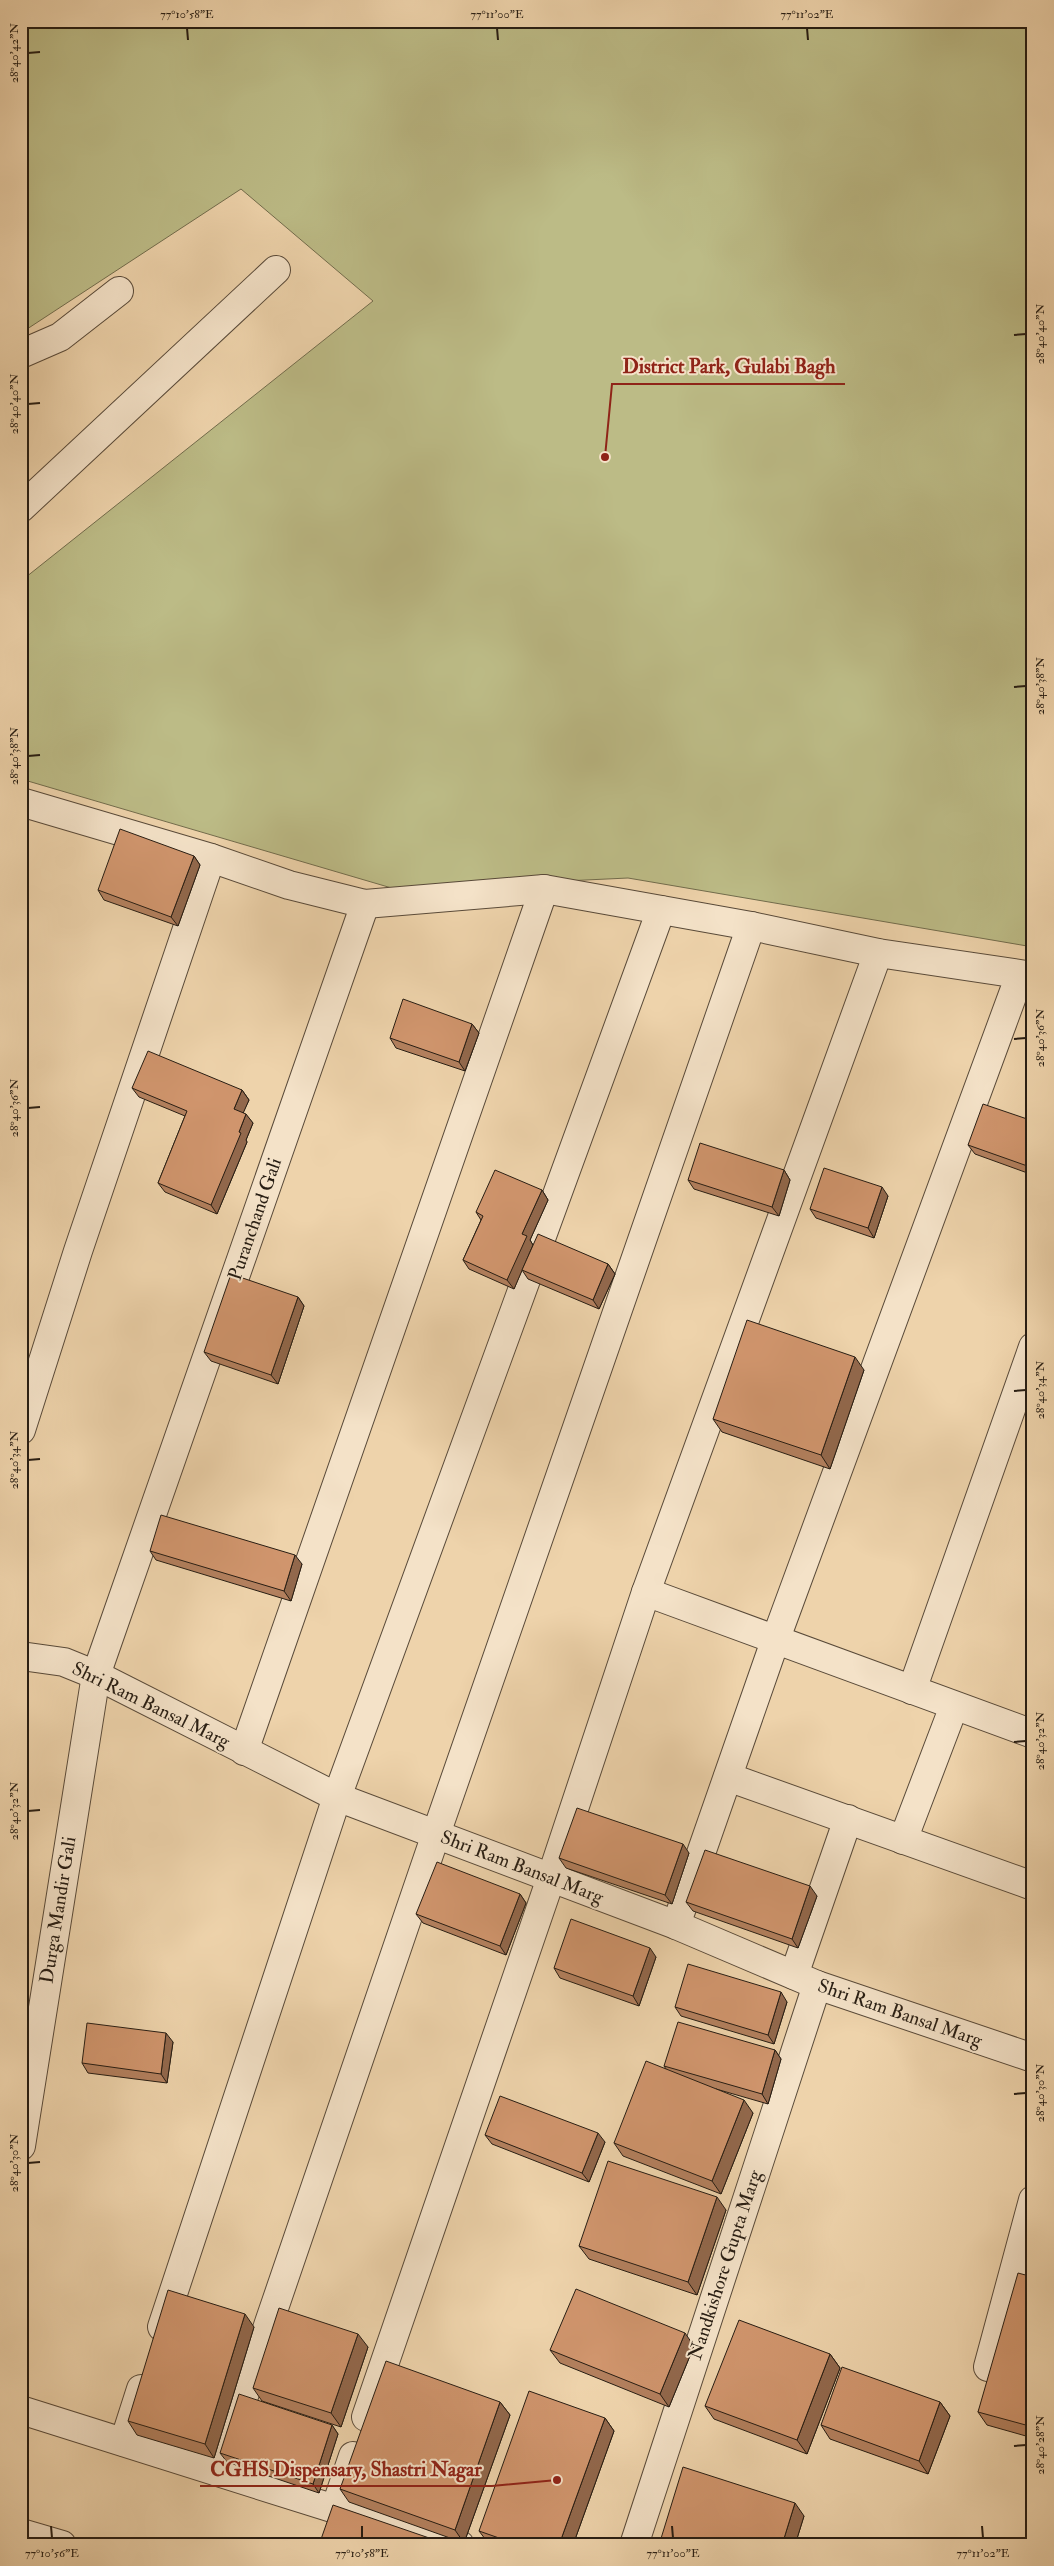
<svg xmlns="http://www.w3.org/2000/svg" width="1054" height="2566" viewBox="0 0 1054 2566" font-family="'IM FELL Double Pica',serif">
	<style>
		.green { fill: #bcbb86; stroke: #726c4c }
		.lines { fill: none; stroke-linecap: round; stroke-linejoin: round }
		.minor-casing { stroke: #594a39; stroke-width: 30 }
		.minor { stroke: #f4e2c8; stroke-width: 28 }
		.wall { fill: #b3805e; stroke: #271d13 }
		.shaded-wall { fill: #92684c; stroke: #271d13 }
		.building { fill: #d0956d; stroke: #271d13 }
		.ticks { fill: none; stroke: #271d13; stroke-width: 2 }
		.labels { text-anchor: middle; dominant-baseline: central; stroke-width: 4; stroke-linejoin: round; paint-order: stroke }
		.street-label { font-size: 19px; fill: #271d13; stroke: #f4e2c8 }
		.leader { fill: none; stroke: #8f2418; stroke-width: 2 }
		.callout-dot { fill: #8f2418; stroke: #f4e2c8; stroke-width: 2 }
		.callout-label { font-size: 20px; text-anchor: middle; font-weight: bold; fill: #8f2418; stroke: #f4e2c8; stroke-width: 4; stroke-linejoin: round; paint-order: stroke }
		.neatline { fill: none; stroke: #271d13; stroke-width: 2 }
		.ticks-label { font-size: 12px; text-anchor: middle; fill: #271d13 }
	</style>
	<rect width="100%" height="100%" fill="#eed3ab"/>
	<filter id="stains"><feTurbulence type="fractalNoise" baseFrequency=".004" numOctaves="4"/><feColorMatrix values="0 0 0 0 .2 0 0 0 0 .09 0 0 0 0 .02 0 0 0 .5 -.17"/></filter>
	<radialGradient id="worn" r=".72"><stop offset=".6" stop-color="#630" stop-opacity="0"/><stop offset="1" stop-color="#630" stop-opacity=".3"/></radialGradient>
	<path class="green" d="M21 21H1033V947L628 878 395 889 21 779V581L373 301 241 189 21 333Z"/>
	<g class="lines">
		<g class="minor-casing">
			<g id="minor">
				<path d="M21 354 60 337 119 291"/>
				<path d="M21 508 276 270"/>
				<path d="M21 802 211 858 289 885 365 904 544 889 751 926 878 953 1033 976"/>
				<path d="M21 1430 78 1251 211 858"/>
				<path d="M646 1592 878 953"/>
				<path d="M21 1656 64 1662 96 1675 337 1797 676 1925 817 1985 1033 2058"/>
				<path d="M912 1690 1033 1347"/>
				<path d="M244 1751 544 889"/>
				<path d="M728 1777 1033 1886"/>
				<path d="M903 1840 954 1706"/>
				<path d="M676 1925 775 1641 1020 975"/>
				<path d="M794 1975 848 1819"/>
				<path d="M21 2146 96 1675 365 904"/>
				<path d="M162 2327 337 1797 661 910"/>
				<path d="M988 2367 1033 2200"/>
				<path d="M21 2410 335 2509 460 2545"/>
				<path d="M366 2417 551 1878 646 1592 1033 1734"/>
				<path d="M124 2442 141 2389"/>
				<path d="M218 2472 436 1834 751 926"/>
				<path d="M335 2509 353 2456"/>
				<path d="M21 2533 62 2545"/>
				<path d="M634 2545 817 1985"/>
			</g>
		</g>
		<use href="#minor" class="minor"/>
	</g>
	<g class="wall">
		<path d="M194 856 200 865 178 926 104 900 98 890Z"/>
		<path d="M472 1024 479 1033 465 1071 396 1048 390 1038Z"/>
		<path d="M132 1088 242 1090 249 1100 243 1112 253 1123 246 1140 247 1142 217 1214 165 1192 158 1183 185 1116 139 1097Z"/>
		<path d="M1033 1121V1175L975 1154 968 1145Z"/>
		<path d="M784 1170 790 1180 779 1216 694 1189 688 1180Z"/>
		<path d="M542 1190 548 1200 530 1240 533 1245 608 1264 615 1274 599 1309 528 1279 522 1270 514 1289 469 1269 463 1260 481 1220 476 1212Z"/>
		<path d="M888 1196 874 1238 816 1218 810 1209Z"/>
		<path d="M298 1297 304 1306 278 1384 211 1361 204 1352Z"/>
		<path d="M864 1370 830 1469 722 1432 713 1419Z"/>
		<path d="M150 1551 302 1564 291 1601 156 1560Z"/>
		<path d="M689 1853 672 1904 566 1868 559 1858Z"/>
		<path d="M520 1894 526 1903 506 1955 423 1923 416 1914Z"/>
		<path d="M817 1896 798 1948 693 1911 686 1902Z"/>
		<path d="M656 1957 639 2006 560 1978 554 1968Z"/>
		<path d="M787 2002 774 2044 681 2016 675 2007Z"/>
		<path d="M173 2042 167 2083 88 2073 82 2063Z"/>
		<path d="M775 2050 781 2059 768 2104 716 2089 753 2113 721 2194 623 2156 614 2143 666 2069 664 2066Z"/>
		<path d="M485 2135 605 2142 589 2182 492 2144Z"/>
		<path d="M726 2210 697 2295 589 2259 579 2246Z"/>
		<path d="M1033 2277V2438L987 2425 978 2412Z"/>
		<path d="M254 2327 214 2458 137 2435 128 2421Z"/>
		<path d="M694 2346 669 2407 560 2363 550 2350Z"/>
		<path d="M368 2347 341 2427 262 2401 253 2388Z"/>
		<path d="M830 2354 840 2368 807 2454 714 2419 705 2406Z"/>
		<path d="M500 2402 510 2415 464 2543 349 2502 340 2489Z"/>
		<path d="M940 2402 950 2416 928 2474 830 2439 821 2425Z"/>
		<path d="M605 2418 614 2431 573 2545 489 2544 479 2531Z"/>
		<path d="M332 2425 338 2434 319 2493 227 2462 220 2453Z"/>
		<path d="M804 2516 795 2545H659Z"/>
	</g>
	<g class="shaded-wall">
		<path d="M194 856 200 865 178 926 171 917Z"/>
		<path d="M472 1024 479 1033 465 1071 459 1062Z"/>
		<path d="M242 1090 249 1100 241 1118 234 1109Z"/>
		<path d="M246 1114 253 1123 246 1140 247 1142 217 1214 211 1205Z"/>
		<path d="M784 1170 790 1180 779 1216 772 1207Z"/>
		<path d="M882 1187 888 1196 874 1238 868 1228Z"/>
		<path d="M542 1190 548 1200 530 1240 533 1245 514 1289 507 1280 522 1234Z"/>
		<path d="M608 1264 615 1274 599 1309 593 1300Z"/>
		<path d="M298 1297 304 1306 278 1384 271 1375Z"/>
		<path d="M855 1357 864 1370 830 1469 821 1455Z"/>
		<path d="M295 1555 302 1564 291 1601 284 1591Z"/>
		<path d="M683 1844 689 1853 672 1904 665 1895Z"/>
		<path d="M810 1886 817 1896 798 1948 792 1939Z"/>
		<path d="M520 1894 526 1903 506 1955 500 1946Z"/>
		<path d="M650 1948 656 1957 639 2006 633 1996Z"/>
		<path d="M781 1992 787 2002 774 2044 768 2035Z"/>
		<path d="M166 2033 173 2042 167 2083 161 2074Z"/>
		<path d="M775 2050 781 2059 768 2104 762 2094Z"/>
		<path d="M744 2100 753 2113 721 2194 712 2181Z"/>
		<path d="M598 2133 605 2142 589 2182 582 2173Z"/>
		<path d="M717 2197 726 2210 697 2295 688 2282Z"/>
		<path d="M245 2314 254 2327 214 2458 205 2444Z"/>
		<path d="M685 2333 694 2346 669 2407 660 2394Z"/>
		<path d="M358 2334 368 2347 341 2427 331 2413Z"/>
		<path d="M830 2354 840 2368 807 2454 797 2440Z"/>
		<path d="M500 2402 510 2415 464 2543 455 2530Z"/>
		<path d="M940 2402 950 2416 928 2474 919 2461Z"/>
		<path d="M605 2418 614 2431 573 2545H559Z"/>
		<path d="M332 2425 338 2434 319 2493 313 2484Z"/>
		<path d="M795 2503 804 2516 795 2545H782Z"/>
	</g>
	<g class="building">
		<path d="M120 829 194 856 171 917 98 890Z"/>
		<path d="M403 999 472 1024 459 1062 390 1038Z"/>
		<path d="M148 1051 242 1090 234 1109 246 1114 239 1132 241 1133 211 1205 158 1183 187 1111 132 1088Z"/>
		<path d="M983 1104 1033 1121V1168L968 1145Z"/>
		<path d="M700 1143 784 1170 772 1207 688 1180Z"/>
		<path d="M824 1168 882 1187 868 1228 810 1209Z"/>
		<path d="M495 1170 542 1190 522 1234 527 1236 507 1280 463 1260 483 1216 476 1212Z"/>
		<path d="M538 1234 608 1264 593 1300 522 1270Z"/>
		<path d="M231 1274 298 1297 271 1375 204 1352Z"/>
		<path d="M747 1320 855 1357 821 1455 713 1419Z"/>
		<path d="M161 1515 295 1555 284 1591 150 1551Z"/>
		<path d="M577 1808 683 1844 665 1895 559 1858Z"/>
		<path d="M705 1850 810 1886 792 1939 686 1902Z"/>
		<path d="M437 1862 520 1894 500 1946 416 1914Z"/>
		<path d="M571 1919 650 1948 633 1996 554 1968Z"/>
		<path d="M688 1964 781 1992 768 2035 675 2007Z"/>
		<path d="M678 2022 775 2050 762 2094 664 2066Z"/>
		<path d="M87 2023 166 2033 161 2074 82 2063Z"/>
		<path d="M646 2061 744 2100 712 2181 614 2143Z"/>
		<path d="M500 2096 598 2133 582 2173 485 2135Z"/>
		<path d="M608 2161 717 2197 688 2282 579 2246Z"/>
		<path d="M1018 2273 1033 2277V2427L978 2412Z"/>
		<path d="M576 2289 685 2333 660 2394 550 2350Z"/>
		<path d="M168 2290 245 2314 205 2444 128 2421Z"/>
		<path d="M279 2308 358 2334 331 2413 253 2388Z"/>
		<path d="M739 2320 830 2354 797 2440 705 2406Z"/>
		<path d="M386 2361 500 2402 455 2530 340 2489Z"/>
		<path d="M842 2367 940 2402 919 2461 821 2425Z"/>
		<path d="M529 2391 605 2418 559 2545H519L479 2531Z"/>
		<path d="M239 2394 332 2425 313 2484 220 2453Z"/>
		<path d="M683 2467 795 2503 782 2545H762L752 2542 751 2545H659Z"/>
		<path d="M333 2505 438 2541 436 2545H319Z"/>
		<path d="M442 2539 459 2545H441Z"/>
	</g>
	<path class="ticks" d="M187 28 188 40M497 28 498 40M807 28 808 40M28 53 40 52M1014 335 1026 334M28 404 40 403M1014 687 1026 686M28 756 40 755M1014 1039 1026 1038M28 1108 40 1107M1014 1391 1026 1390M28 1460 40 1459M1014 1742 1026 1741M28 1811 40 1810M1014 2094 1026 2093M28 2163 40 2162M1014 2446 1026 2445M51 2526 52 2538M362 2526V2538M672 2526 673 2538M982 2526 983 2538"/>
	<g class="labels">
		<g class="street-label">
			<text transform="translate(255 1219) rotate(-71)">Puranchand Gali</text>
			<text transform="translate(151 1705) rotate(26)">Shri Ram Bansal Marg</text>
			<text transform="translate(522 1867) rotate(21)">Shri Ram Bansal Marg</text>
			<text transform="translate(58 1910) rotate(-81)">Durga Mandir Gali</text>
			<text transform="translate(900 2013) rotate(19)">Shri Ram Bansal Marg</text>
			<text transform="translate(725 2265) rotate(-72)">Nandkishore Gupta Marg</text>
		</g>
	</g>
	<path class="leader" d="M605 457L612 384H845M557 2480L492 2486H200"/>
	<g class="callout-dot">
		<circle cx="605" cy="457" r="5"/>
		<circle cx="557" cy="2480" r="5"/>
	</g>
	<g class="callout-label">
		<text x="729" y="373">District Park, Gulabi Bagh</text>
		<text x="346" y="2476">CGHS Dispensary, Shastri Nagar</text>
	</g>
	<rect width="1054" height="2566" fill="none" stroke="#eed3ab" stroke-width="55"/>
	<rect x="28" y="28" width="998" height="2510" class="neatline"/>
	<g class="ticks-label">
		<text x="187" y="18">77°10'58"E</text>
		<text x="497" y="18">77°11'00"E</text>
		<text x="807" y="18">77°11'02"E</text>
		<text transform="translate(14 53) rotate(-90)" y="4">28°40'42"N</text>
		<text transform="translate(1040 334) rotate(-90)" y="4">28°40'40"N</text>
		<text transform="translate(14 404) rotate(-90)" y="4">28°40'40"N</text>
		<text transform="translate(1040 686) rotate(-90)" y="4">28°40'38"N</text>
		<text transform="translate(14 756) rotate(-90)" y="4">28°40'38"N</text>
		<text transform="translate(1040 1038) rotate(-90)" y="4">28°40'36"N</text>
		<text transform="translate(14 1108) rotate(-90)" y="4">28°40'36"N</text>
		<text transform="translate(1040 1390) rotate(-90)" y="4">28°40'34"N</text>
		<text transform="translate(14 1460) rotate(-90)" y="4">28°40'34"N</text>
		<text transform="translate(1040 1741) rotate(-90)" y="4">28°40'32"N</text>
		<text transform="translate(14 1811) rotate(-90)" y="4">28°40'32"N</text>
		<text transform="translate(1040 2093) rotate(-90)" y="4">28°40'30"N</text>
		<text transform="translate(14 2163) rotate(-90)" y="4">28°40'30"N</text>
		<text transform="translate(1040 2445) rotate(-90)" y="4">28°40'28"N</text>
		<text x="52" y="2557">77°10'56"E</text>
		<text x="362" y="2557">77°10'58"E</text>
		<text x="673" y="2557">77°11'00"E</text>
		<text x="983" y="2557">77°11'02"E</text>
	</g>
	<rect width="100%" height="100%" filter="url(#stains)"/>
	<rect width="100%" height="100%" fill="url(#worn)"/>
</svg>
